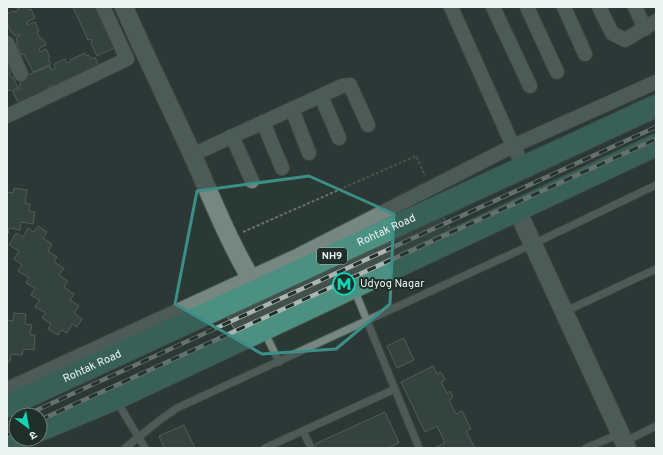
<svg xmlns="http://www.w3.org/2000/svg" width="663" height="455" viewBox="0 0 663 455" font-family="Overpass,'Noto Sans Devanagari',sans-serif">
	<style>
		.building { fill: #41504c; stroke: #798984 }
		.lines { fill: none; stroke-linecap: round; stroke-linejoin: round }
		.service-casing { stroke: #4b5753; stroke-width: 9 }
		.minor-casing { stroke: #4b5753; stroke-width: 16 }
		.tertiary-casing { stroke: #4b5753; stroke-width: 20 }
		.trunk-casing { stroke: #4b5753; stroke-width: 24 }
		.path { stroke: #65726e; stroke-width: 2; stroke-dasharray: 3 2; stroke-linecap: butt }
		.service { stroke: #768681; stroke-width: 7 }
		.minor { stroke: #768681; stroke-width: 14 }
		.tertiary { stroke: #768681; stroke-width: 18 }
		.trunk { stroke: #4b9080; stroke-width: 22 }
		.rail-casing { stroke: #abb6b2; stroke-width: 4.5 }
		.rail { stroke: #212f2b; stroke-width: 3; stroke-dasharray: 9; stroke-linecap: butt }
		.marked { fill: none; stroke: #3b8f88; stroke-width: 3; stroke-linejoin: round }
		.labels { text-anchor: middle; dominant-baseline: central; stroke-width: 4; stroke-linejoin: round; paint-order: stroke }
		.shield { fill: #212f2b; stroke: #aeb8b5; stroke-width: 1 }
		.shield-label { font-size: 10px; font-weight: bold; fill: #eaf3f0 }
		.street-label { font-size: 11px; fill: #eaf3f0; stroke: #212f2b }
		.poi-label { font-size: 11px; fill: #eaf3f0; stroke: #212f2b; text-anchor: start }
	</style>
	<rect width="100%" height="100%" fill="#2b3935"/>
	<g class="building">
		<path d="M22 7H26L28 10 31 9 35 18 27 22 28 25 35 22 39 31 37 32 40 39 42 38 46 45 39 48 40 52 46 49 50 57 48 58 51 64 33 72 24 54 22 55 16 43H18L16 38 20 36 19 34 15 36 14 33 12 34 7 23V14L13 11 14 12 18 11 17 9Z"/>
		<path d="M73 7H99L118 46 97 56 91 43 92 42 91 39 88 40Z"/>
		<path d="M85 53 86 56 89 55 91 59 95 57 99 67 56 90 54 85 48 87 51 92 20 106 13 92 20 89V83L23 81 21 78 50 66 51 70 56 68 54 64 65 59 67 63 71 62 70 60Z"/>
		<path d="M7 64 11 72 9 73 11 78 13 77 18 88 11 91 10 90 7 91Z"/>
		<path d="M14 188 27 190 25 203 30 204 29 211 35 212 33 224 21 222 20 230 9 228 8 234H7V192L13 193Z"/>
		<path d="M441 213 452 232 236 332 224 311 384 219 392 234Z"/>
		<path d="M38 226 47 232 43 238 52 244 48 251 57 257 54 262 64 268 59 275 68 281 64 287 74 294 70 300 79 306 74 313 82 319 77 327 72 324 67 333 61 330 58 335 48 329 51 324 42 318 46 313 35 307 40 300 31 295 35 288 26 283 29 278 18 271 22 265 14 259 19 251 9 245 16 233 23 237 28 228 34 232Z"/>
		<path d="M14 313 26 314 25 324 32 325 30 335H35L34 350 23 349 22 355 11 354 10 362H7V320L13 321Z"/>
		<path d="M404 338 414 360 397 368 387 346Z"/>
		<path d="M433 366 437 374 441 372 445 380 441 382 447 393 450 391 453 397 449 400 456 414 462 411 471 429 466 431 475 448H434L445 443 437 426 425 432 401 382Z"/>
		<path d="M385 412 399 443 387 448H317L315 444Z"/>
		<path d="M184 425 195 448H164L159 436Z"/>
	</g>
	<g class="lines">
		<g class="service-casing">
			<g id="service">
				<path d="M354 289 419 448"/>
				<path d="M564 312 656 269"/>
				<path d="M264 331 279 362"/>
				<path d="M116 400 145 448"/>
				<path d="M303 431 311 448"/>
				<path d="M624 442 656 426"/>
				<path d="M125 448 160 420 177 408 533 244 656 185"/>
				<path d="M265 448 395 389"/>
				<path d="M586 448 619 434"/>
			</g>
		</g>
		<g class="minor-casing">
			<g id="minor">
				<path d="M451 7 513 146 524 167"/>
				<path d="M493 7 530 86"/>
				<path d="M527 7 557 72"/>
				<path d="M564 7 585 54"/>
				<path d="M599 7 612 33 625 40 656 21"/>
				<path d="M635 7 645 29"/>
				<path d="M7 43 21 74"/>
				<path d="M321 96 339 138"/>
				<path d="M292 109 309 153"/>
				<path d="M7 116 127 59 103 7"/>
				<path d="M263 122 282 168"/>
				<path d="M232 136 252 181"/>
				<path d="M192 155 342 86 350 85 368 125"/>
				<path d="M7 389 299 255 513 146 656 82"/>
			</g>
		</g>
		<g class="tertiary-casing">
			<g id="tertiary">
				<path d="M124 7C146 57 170 106 193 156 213 201 231 248 258 290"/>
				<path d="M517 210 627 448"/>
			</g>
		</g>
		<g class="trunk-casing">
			<g id="trunk">
				<path id="s1" d="M7 406 656 106"/>
				<path d="M40 430 115 399 656 145"/>
				<path d="M7 444 18 439"/>
			</g>
		</g>
		<path class="path" d="M243 232 416 156 425 176"/>
		<use href="#service" class="service"/>
		<use href="#minor" class="minor"/>
		<use href="#tertiary" class="tertiary"/>
		<use href="#trunk" class="trunk"/>
		<g class="rail-casing">
			<g id="rail">
				<path d="M26 415 656 127"/>
				<path d="M40 420 656 139"/>
				<path d="M7 424 16 420"/>
				<path d="M7 435 16 431"/>
			</g>
		</g>
		<use href="#rail" class="rail"/>
	</g>
	<path d="M0 0H663V455H0ZM309 176 394 214 390 304 336 349 262 354 175 304 197 191Z" fill="#2b3935" fill-opacity=".55" fill-rule="evenodd"/>
	<path class="marked" d="M309 176 394 214 390 304 336 349 262 354 175 304 197 191Z"/>
	<defs>
		<g id="metro-ring" transform="scale(1.15)"><circle r="9.5" fill="#212f2b" stroke="#11d5b4" stroke-width="1.5"/><path d="M-5.5 5V-5H-3L0 0L3-5H5.5V5H3V-.5L0 4L-3-.5V5Z" fill="#11d5b4"/></g>
	</defs>
	<g fill-rule="evenodd">
		<use href="#metro-ring" x="344" y="284"/>
	</g>
	<g class="labels">
		<rect class="shield" x="317" y="248" width="30" height="16" rx="3"/>
		<g class="shield-label">
			<text x="332" y="256">NH9</text>
		</g>
		<g class="street-label">
			<text stroke="none"><textPath href="#s1" startOffset="418">Rohtak Road</textPath></text>
			<text stroke="none"><textPath href="#s1" startOffset="94">Rohtak Road</textPath></text>
		</g>
		<g class="poi-label">
			<text x="360" y="284">Udyog Nagar</text>
		</g>
	</g>
	<rect width="663" height="455" fill="none" stroke="#eaf3f0" stroke-width="16"/>
	<g transform="translate(28 427) rotate(148)"><circle r="19" fill="#212f2b" stroke="#717d7a"/>
	<path d="M0-3L7 15L0 10L-7 15Z" fill="#11d5b4"/>
	<text y="-6" font-size="11" font-weight="bold" text-anchor="middle" fill="#eaf3f0">उ</text>
	</g>
</svg>
